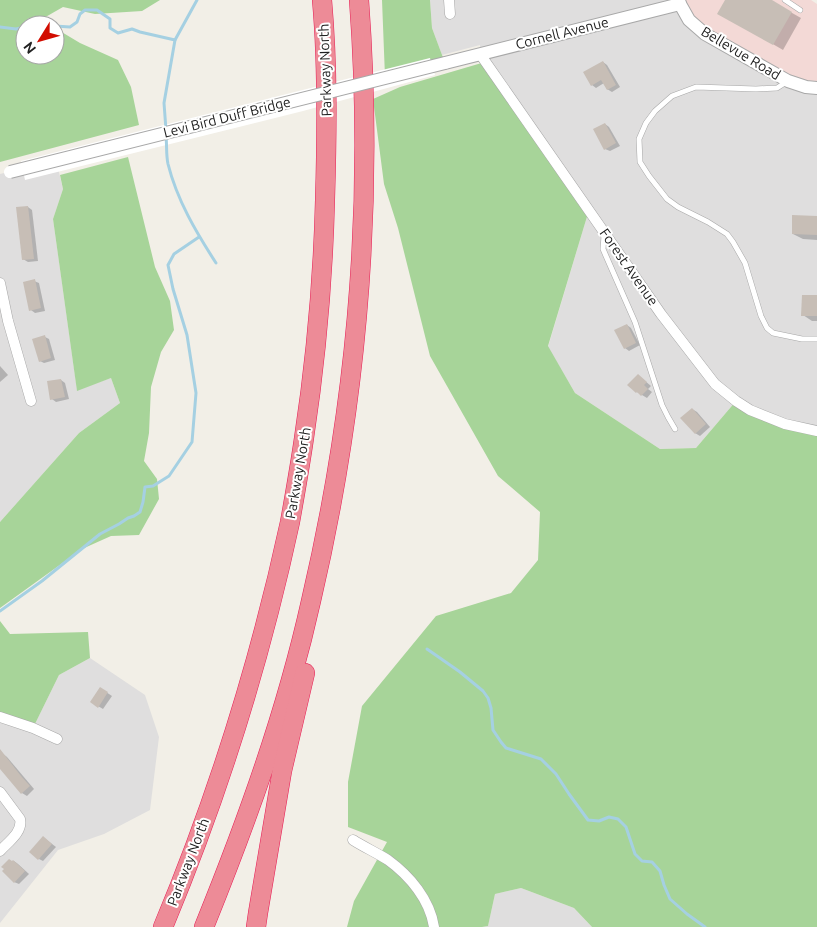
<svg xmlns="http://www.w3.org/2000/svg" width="817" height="927" viewBox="0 0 817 927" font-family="Ubuntu,sans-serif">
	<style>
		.residential { fill: #dfdede }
		.commercial { fill: #f3d9d6 }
		.forest { fill: #a7d499 }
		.pier { fill: #fff }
		.shadow { fill: #0003 }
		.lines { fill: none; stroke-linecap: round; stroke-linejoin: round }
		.stream { stroke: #a5d0e2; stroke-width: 3 }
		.building { fill: #c7beb6 }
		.service-casing { stroke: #a8a8a8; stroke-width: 6 }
		.minor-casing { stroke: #a8a8a8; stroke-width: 11 }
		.tertiary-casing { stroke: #a8a8a8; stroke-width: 14 }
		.motorway-casing { stroke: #e71d55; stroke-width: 20 }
		.service { stroke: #fff; stroke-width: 5 }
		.minor { stroke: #fff; stroke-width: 10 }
		.tertiary { stroke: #fff; stroke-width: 12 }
		.motorway { stroke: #ed8b97; stroke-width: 19 }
		.tertiary-bridge-casing { stroke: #a8a8a8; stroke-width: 14; stroke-linecap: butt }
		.tertiary-bridge { stroke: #fff; stroke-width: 12 }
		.labels { text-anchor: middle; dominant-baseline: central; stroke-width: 4; stroke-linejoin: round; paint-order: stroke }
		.street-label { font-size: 14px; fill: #212121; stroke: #fff }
	</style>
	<rect width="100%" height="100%" fill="#f2efe7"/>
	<g class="residential">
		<path d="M430 0H679L817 88V431L736 401 696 448 660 449 575 393 548 347 589 210 480 54V45L442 55 432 28Z"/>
		<path d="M56 160 63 189 53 219 77 390 111 378 120 403 79 433 0 522V174Z"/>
		<path d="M90 658 145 695 159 737 150 810 104 834 58 850 0 923V717L33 728 59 675Z"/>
		<path d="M521 888 574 908 592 927H482L488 926 495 894Z"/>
	</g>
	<path class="commercial" d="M679 0H811L817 4V88L806 87 705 34Z"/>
	<g class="forest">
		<path d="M0 0H160L142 11 95 14 63 7 42 19 50 25H25V55H55V28L80 43 118 60 131 87 139 125 0 162Z"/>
		<path d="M382 0H430L432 28 445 63 385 77Z"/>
		<path d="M485 62 589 210 548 346 575 393 660 449 696 448 736 401 817 431V927H592L574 908 521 888 495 894 488 926 482 927H347L354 901 387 842 348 827V782L362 706 436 616 511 593 538 560 540 512 498 476 430 356 398 228 384 184 373 99 400 87Z"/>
		<path d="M128 157 155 267 170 301 174 330 161 352 151 387 149 433 144 461 157 479 159 499 139 535 111 536 82 549 0 608V522L79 433 120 403 111 378 77 391 53 219 63 189 60 175Z"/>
		<path d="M0 621 10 634 88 632 90 658 59 675 33 728 0 717Z"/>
	</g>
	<path class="pier" d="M430 58 435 75 303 111 25 180 21 161Z"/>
	<g class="shadow">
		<path d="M726 0H769L801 18 783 50 719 13Z"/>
		<path d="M603 62 607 65 620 87 612 92 607 89 604 83 596 88 592 85Z"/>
		<path d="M605 124 609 127 620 146 610 151 605 149Z"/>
		<path d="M28 207 32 210 38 261 28 262 23 259Z"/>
		<path d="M817 217V240L803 239 793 234Z"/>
		<path d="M34 281 39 283 45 311 35 313 31 310Z"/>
		<path d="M817 296V321H812L803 315Z"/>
		<path d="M627 325 631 328 640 345 629 351 625 348Z"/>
		<path d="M45 337 49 339 55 360 44 363 40 361Z"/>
		<path d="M0 366 8 375 0 382Z"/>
		<path d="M638 375 651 386 648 389 652 392 647 398 637 392 629 385Z"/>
		<path d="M61 380 65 383 69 399 56 402 52 399Z"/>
		<path d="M692 409 697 412 710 427 700 436 695 433Z"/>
		<path d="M100 688 112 696 103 709 91 702Z"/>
		<path d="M3 754 7 757 34 789 27 796 22 793 0 766V756Z"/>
		<path d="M43 837 56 847 43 861 39 859Z"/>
		<path d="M14 861 18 864 29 874 19 884 14 882 13 862Z"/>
	</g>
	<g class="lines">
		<g class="stream">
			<path d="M28 25 30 24 31 25"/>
			<path d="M55 26 70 27 77 22 80 14 85 10H97L110 19V28L118 33 132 29 140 32 175 40"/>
			<path d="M0 27 16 29 25 27"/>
			<path d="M166 130 164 103 175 40 197 0"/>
			<path d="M166 137C167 145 166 155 168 164 177 200 196 232 216 263"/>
			<path d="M0 611 42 581 100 534 119 524 128 518 134 516 140 512 143 502 145 487 153 486 169 476 192 442 196 393 187 335 173 289 168 265 174 254 199 237"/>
			<path d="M427 649 460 672 483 691 488 698 491 708 493 730 501 742 506 748 541 759 556 774 569 794 588 820 599 821 609 817 618 819 626 827 635 854 642 861 652 862 660 871 664 885 670 899 687 914 705 927"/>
		</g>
	</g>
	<g class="building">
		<path d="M725 0H772L792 12 773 45 717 14Z"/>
		<path d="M603 61 616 85 607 90 601 80 591 86 583 72Z"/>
		<path d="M605 123 616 143 604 150 593 129Z"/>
		<path d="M28 206 34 259 22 260 16 207Z"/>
		<path d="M792 215 817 216V235L792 234Z"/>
		<path d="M35 279 41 308 29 311 23 282Z"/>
		<path d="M802 295H817V316H801Z"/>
		<path d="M627 324 636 343 624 349 614 330Z"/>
		<path d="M45 335 51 358 39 362 32 339Z"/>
		<path d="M638 374 647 382 644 385 648 389 641 396 637 392 636 393 627 385Z"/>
		<path d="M61 379 65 397 50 400 47 381Z"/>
		<path d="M692 408 706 424 695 434 680 418Z"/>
		<path d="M100 687 108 692 98 708 90 702Z"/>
		<path d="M0 749 21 776 30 786 21 794 0 769Z"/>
		<path d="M43 836 52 844 38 860 29 852Z"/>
		<path d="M9 859 12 861 13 860 25 871 14 883 2 871 4 869 1 867Z"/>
	</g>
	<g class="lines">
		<g class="service-casing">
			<g id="service">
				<path d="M785 0 800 10"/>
				<path d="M788 81 777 88 756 89 696 87 672 96 655 111 646 123 639 139 640 162 649 176 667 199 678 207 708 222 727 234 733 242 745 263 761 316 767 328 773 333 802 339H817"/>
				<path d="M604 236 603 249 606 256 635 322 662 405 668 417 675 429"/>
			</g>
		</g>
		<g class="minor-casing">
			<g id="minor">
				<path d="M449 0 450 14"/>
				<path d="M480 54 661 314 715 384 736 401 750 410 785 424 817 431"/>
				<path d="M0 283 8 321 31 401"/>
				<path d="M0 717 33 728 57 739"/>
				<path d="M0 792 20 819C23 832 8 842 0 851"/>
				<path d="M353 840C364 847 377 853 388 860 410 876 430 900 434 927"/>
			</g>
		</g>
		<g class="tertiary-casing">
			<g id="tertiary">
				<path d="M679 0 680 4 689 20 705 34 788 81 806 87 817 88"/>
				<path d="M445 63 680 4"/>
			</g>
		</g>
		<g class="motorway-casing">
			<g id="motorway">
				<path d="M163 927C218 796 260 661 290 522 295 494 300 466 304 438 316 359 323 280 325 200 327 134 328 67 322 0"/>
				<path d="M204 927C247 821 286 713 311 601 357 405 374 201 359 0"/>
				<path d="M256 927 258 913 282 771 305 673"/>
			</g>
		</g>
		<use href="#service" class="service"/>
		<use href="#minor" class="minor"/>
		<use href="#tertiary" class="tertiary"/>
		<use href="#motorway" class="motorway"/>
		<g class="tertiary-bridge-casing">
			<path id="tertiary-bridge" d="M10 172 445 63"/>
		</g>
		<use href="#tertiary-bridge" class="tertiary-bridge"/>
	</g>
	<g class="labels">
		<g class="street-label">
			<text transform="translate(562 33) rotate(-14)">Cornell Avenue</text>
			<text transform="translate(741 53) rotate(31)">Bellevue Road</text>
			<text transform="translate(325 70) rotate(-92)">Parkway North</text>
			<text transform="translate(227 117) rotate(-14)">Levi Bird Duff Bridge</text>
			<text transform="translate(629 267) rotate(55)">Forest Avenue</text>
			<text transform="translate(298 473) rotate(-80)">Parkway North</text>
			<text transform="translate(188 862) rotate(-69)">Parkway North</text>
		</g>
	</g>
	<g transform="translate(40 40) rotate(233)"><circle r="24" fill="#ffffff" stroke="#a6a6a6"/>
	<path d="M0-4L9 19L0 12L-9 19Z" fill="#d20d00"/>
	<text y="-8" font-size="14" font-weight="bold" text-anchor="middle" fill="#212121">N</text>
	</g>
</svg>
